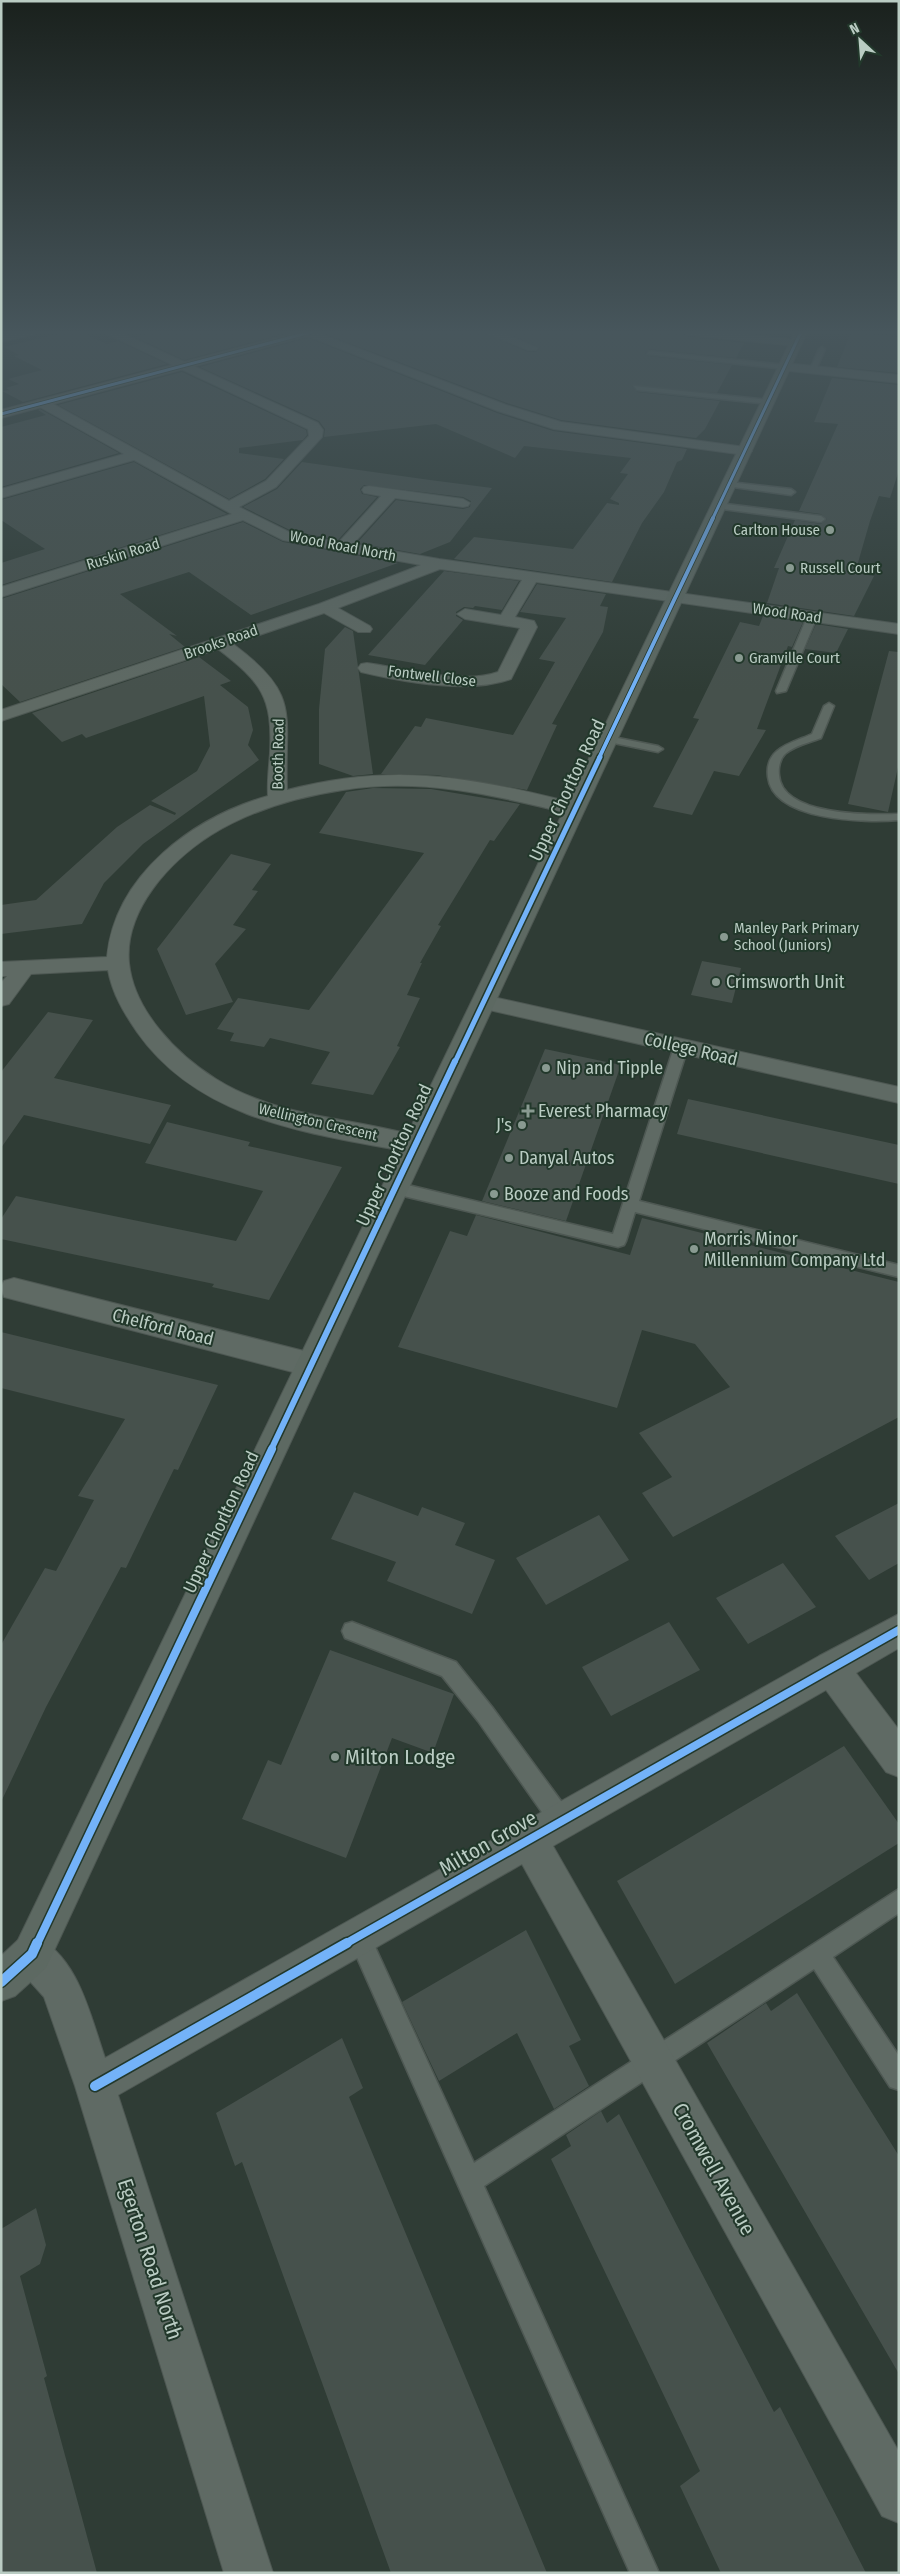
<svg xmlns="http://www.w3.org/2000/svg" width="900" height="2574" viewBox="0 0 900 2574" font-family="'Fira Sans Condensed',sans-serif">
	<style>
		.building { fill: #46514c }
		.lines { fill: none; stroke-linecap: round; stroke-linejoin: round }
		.service-casing { stroke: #4e5853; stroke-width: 3 }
		.minor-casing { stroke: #4e5853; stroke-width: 2 }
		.tertiary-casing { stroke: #4e5853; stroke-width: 2 }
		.secondary-casing { stroke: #4e5853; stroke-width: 2 }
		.service { fill: #5f6a64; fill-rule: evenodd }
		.minor { fill: #5f6a64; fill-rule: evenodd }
		.tertiary { fill: #5f6a64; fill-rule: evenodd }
		.secondary { fill: #5d6962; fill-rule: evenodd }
		.cycleway-far5-casing { stroke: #22382b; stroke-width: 4.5 }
		.cycleway-far4-casing { stroke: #22382b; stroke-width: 5.5 }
		.cycleway-far3-casing { stroke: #22382b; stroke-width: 8 }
		.cycleway-far2-casing { stroke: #22382b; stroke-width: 9 }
		.cycleway-far1-casing { stroke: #22382b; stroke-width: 11 }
		.cycleway-casing { stroke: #22382b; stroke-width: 13 }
		.cycleway-far5 { stroke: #73b2f8; stroke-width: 3 }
		.cycleway-far4 { stroke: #73b2f8; stroke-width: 4 }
		.cycleway-far3 { stroke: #73b2f8; stroke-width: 5 }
		.cycleway-far2 { stroke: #73b2f8; stroke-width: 6 }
		.cycleway-far1 { stroke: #73b2f8; stroke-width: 8 }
		.cycleway { stroke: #73b2f8; stroke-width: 10 }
		.poi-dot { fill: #899a91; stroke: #22382b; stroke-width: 2 }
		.labels { text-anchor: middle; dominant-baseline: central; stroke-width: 4; stroke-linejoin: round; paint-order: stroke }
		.far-poi-label { font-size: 15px; fill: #baccc3; stroke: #22382b; text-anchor: start }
		.far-street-label { font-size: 15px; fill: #baccc3; stroke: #22382b }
		.street-label { font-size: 18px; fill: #baccc3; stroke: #22382b }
		.poi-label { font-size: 18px; fill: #baccc3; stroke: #22382b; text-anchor: start }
		.near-poi-label { font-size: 21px; fill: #baccc3; stroke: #22382b; text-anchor: start }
		.near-street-label { font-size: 21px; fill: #baccc3; stroke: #22382b }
	</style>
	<rect width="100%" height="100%" fill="#2f3c35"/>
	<g class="building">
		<path d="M65 332H80L107 344 118 341 167 364 23 402 2 391 9 390 6 388 19 384 8 379 42 370 14 356 19 355 4 347Z"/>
		<path d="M154 332H290L184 360 135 337Z"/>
		<path d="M320 332H481L528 352H536L540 348 505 332H681L689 337 744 343 736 358 649 349 645 353 647 356 732 365 717 393 632 386 637 392 720 401 705 429 696 438 561 420 507 403Z"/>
		<path d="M851 332 899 337V373L837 367Z"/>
		<path d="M308 338 497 413 553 431 687 449 682 460 677 462 664 492 642 523 612 582 454 559 474 537 573 549 607 503 619 505V503L610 499 628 474 620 473 631 458 524 446 515 458 436 424 324 437 325 429 319 421 200 367Z"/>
		<path d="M182 372 306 430 307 435 303 440 239 448V453L284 459 265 479 229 499 58 405Z"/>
		<path d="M832 378 899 385V470L890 498 879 496 870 521 855 573 874 576 854 616 767 603 779 568H774L795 520 821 524 827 519 821 514 799 511 838 424 814 422Z"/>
		<path d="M40 409 119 453 1 487V427L46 415 38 410Z"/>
		<path d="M134 462 227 514 1 585V563L45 549 1 520V500Z"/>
		<path d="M302 462 430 480 492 488 450 542 420 554 357 543 396 500 463 509 470 507 471 501 463 497 364 485 360 489 362 494 377 497 338 540 292 531 243 507 277 489Z"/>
		<path d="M243 522 283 542 398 563 251 615 189 572 120 594 177 636 169 634 185 647 20 702 1 684V599Z"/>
		<path d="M444 571 519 581 502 610 475 606 473 608 464 607 456 612V616L463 620 425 665 368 655Z"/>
		<path d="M537 584 606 594 600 606 608 607 603 632 552 724 557 725 527 790 436 775 381 774 415 726 421 727 426 718 513 735 555 662 539 659 566 618 520 612Z"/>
		<path d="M763 616 803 622 792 647 788 646 757 729 766 730 739 776 714 771 692 815 653 807 699 719 693 718 740 622 759 626Z"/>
		<path d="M816 624 848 629 836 653 805 649Z"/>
		<path d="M345 627 353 631 373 774 353 776 319 764V709L325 649Z"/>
		<path d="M889 651 899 652V763L888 812 848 804Z"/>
		<path d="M199 657 231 681 220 685 248 707 253 730 248 745 259 760 143 844 104 883 82 924 1 934V905L36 900 117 827 150 805 175 815 176 813 151 801 197 771 210 746 204 696 86 738 82 734 62 742 32 713Z"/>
		<path d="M373 788 431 789 520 804 494 841 490 840 438 925 441 926 420 963H422L407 995 420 998 397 1046 400 1047 373 1095 311 1084 330 1052 270 1038 264 1047 230 1041 234 1033 217 1029 238 998 309 1010 424 853 319 833 346 792Z"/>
		<path d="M231 854 271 864 252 890 258 891 233 925 246 929 215 964 233 1002 186 1015 157 949Z"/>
		<path d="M702 961 741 968 732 1003 691 995Z"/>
		<path d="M48 1012 93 1020 54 1078 171 1105 150 1144 24 1115 1 1148V1072Z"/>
		<path d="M545 1049 621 1065 566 1221 482 1201Z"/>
		<path d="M688 1099 899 1145V1184L677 1134Z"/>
		<path d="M167 1122 250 1142 248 1146 342 1167 269 1300 212 1287 214 1284 1 1239V1219L16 1196 236 1241 263 1191 145 1163Z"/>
		<path d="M476 1215 630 1255 642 1218 899 1282V1417L673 1537 642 1493 672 1477 639 1433 730 1387 695 1344 642 1330 617 1408 398 1347 450 1231 467 1236Z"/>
		<path d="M1 1332 218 1385 178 1470 174 1469 126 1568 121 1567 46 1707 1 1802V1645L45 1568 56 1571 94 1500 78 1496 125 1419 1 1388Z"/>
		<path d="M354 1492 418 1516 422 1507 465 1523 455 1545 495 1560 472 1614 387 1581 396 1562 331 1539Z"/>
		<path d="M899 1503V1563L869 1580 835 1536Z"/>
		<path d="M599 1515 629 1560 546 1605 516 1558Z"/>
		<path d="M783 1563 816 1607 748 1644 716 1598Z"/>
		<path d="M669 1622 700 1670 611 1716 582 1667Z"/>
		<path d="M330 1650 454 1694 433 1753 392 1738 346 1858 242 1819 268 1760 281 1765Z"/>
		<path d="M844 1746 899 1824V1843L675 1984 617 1881Z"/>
		<path d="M526 1930 581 2040 569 2046 589 2086 554 2109 517 2033 439 2081 402 2002Z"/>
		<path d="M797 1993 899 2156V2374L707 2043 766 2003 771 2011Z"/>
		<path d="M342 2038 363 2088 349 2097 547 2573H391L242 2162 235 2166 216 2113Z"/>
		<path d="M601 2111 607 2123 619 2114 774 2412 780 2407 866 2573H721L680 2486 700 2471 551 2159 571 2146 566 2135Z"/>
		<path d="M36 2208 46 2245 40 2264 20 2276 47 2376 44 2378 97 2573H1V2229Z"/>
	</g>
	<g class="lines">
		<g class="service-casing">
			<g id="service">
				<path d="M822 347 825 349 816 370 809 372 819 349Z"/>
				<path d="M649 351 785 365 789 367 785 369 647 354Z"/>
				<path d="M634 386 768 400 772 402 768 404 637 390Z"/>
				<path d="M729 482 791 489 795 492 791 495 726 486 725 484Z"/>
				<path d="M718 503 821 516 825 519 821 522 715 508 714 506Z"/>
				<path d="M812 614 817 617 786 691 777 693 776 691 807 617Z"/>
				<path d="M829 703 834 706 821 738C809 743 795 745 785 754 780 759 778 768 779 775 782 816 869 815 899 814V820C865 823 773 821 768 777 764 748 792 743 812 734L824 706Z"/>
				<path d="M608 736 658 746 663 749 658 752 604 741 603 739Z"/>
				<path d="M681 1042 688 1047 639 1201 899 1265V1277L635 1212 626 1241 624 1245 618 1247 395 1194 390 1192 387 1188 390 1184 395 1182 613 1234 674 1047Z"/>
				<path d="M352 1622 456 1662 492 1707 569 1812 572 1820 569 1828 561 1831 553 1828 478 1721 442 1676 345 1638 342 1631 345 1624Z"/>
				<path d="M899 1889V1913L833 1957 899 2056V2090L890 2087 814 1969 484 2186 659 2573H630L347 1935 350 1927 358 1924 366 1927 474 2163Z"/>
			</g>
		</g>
		<g class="minor-casing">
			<g id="minor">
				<path d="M16 332H37L35 334 1 342V335Z"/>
				<path d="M103 332H119L318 423 323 430 322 437 276 487 239 507 291 533 339 542 381 496 364 493 362 490 364 487 369 486 463 499 470 503 468 506 463 507 395 498 353 544 439 559 899 624V634L536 582 515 617 534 621 537 627 511 679C470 694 403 682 361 672L358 668 361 664 367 663C404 668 462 685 498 672L520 628 465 619 457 614 465 609 501 615 522 580 440 569 338 608 370 626 372 629 370 632H358L324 613 233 644C303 696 284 714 287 790 398 761 474 778 582 805L585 809 582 813 575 815C498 796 423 777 343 790 297 797 251 810 211 835 170 861 124 910 129 963 134 1011 177 1055 216 1079 280 1119 354 1117 424 1138L428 1144 424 1150 415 1153C315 1134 201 1123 137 1032 124 1013 112 993 108 970L31 974 9 1004 1 1006V983L7 976H1V962L107 957C115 874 194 817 268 796 267 781 269 767 270 753 273 697 261 682 218 649L1 721V710L319 604 421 565 283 540 243 520 1 597V587L232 514 134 460 1 498V489L124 454 38 406 36 403 38 400H46L229 501 266 481 309 436 308 429Z"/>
				<path d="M298 332H315L506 405 561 422 745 447 752 451 745 455 554 429 498 411Z"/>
				<path d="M483 332H500L538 348 536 350H528Z"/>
				<path d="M683 332H723L796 340 802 343 796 346 689 335Z"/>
				<path d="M785 363 899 375V383L781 370 779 367Z"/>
				<path d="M484 995 899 1087V1103L476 1007 473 1002 476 997Z"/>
				<path d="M14 1278 312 1353 322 1357 326 1365 322 1373 312 1377 4 1297 1 1287 4 1281Z"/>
				<path d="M899 1614V1648L856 1673 899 1730V1777L886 1772 826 1690 553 1846 899 2452V2523L882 2516 522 1864 118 2095 273 2573H224L75 2086 44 1997 18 1968 13 1954 18 1940 32 1935C78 1954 90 2015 105 2058L819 1656Z"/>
			</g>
		</g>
		<g class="tertiary-casing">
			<path id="tertiary" d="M298 332H317L315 334 1 418V410Z"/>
		</g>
		<g class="secondary-casing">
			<path id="secondary" d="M795 332H807L46 1968 15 1996 1 2001V1956L18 1940Z"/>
		</g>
		<use href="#service" class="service"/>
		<use href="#minor" class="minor"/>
		<use href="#tertiary" class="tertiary"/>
		<use href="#secondary" class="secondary"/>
		<g class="cycleway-far5-casing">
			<g id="cycleway-far5">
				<path d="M1 414 311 332"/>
				<path d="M712 520 801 332"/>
			</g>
		</g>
		<g class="cycleway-far4-casing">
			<path id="cycleway-far4" d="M599 758 713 518"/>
		</g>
		<g class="cycleway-far3-casing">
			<path id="cycleway-far3" d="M455 1062 600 757"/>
		</g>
		<g class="cycleway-far2-casing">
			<path id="cycleway-far2" d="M271 1450 455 1061"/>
		</g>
		<g class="cycleway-far1-casing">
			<g id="cycleway-far1">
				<path d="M37 1944 272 1449"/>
				<path d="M345 1944 899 1630"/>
			</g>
		</g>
		<g class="cycleway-casing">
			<g id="cycleway">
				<path d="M1 1982 32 1954 37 1943"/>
				<path d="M95 2086 347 1943"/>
			</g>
		</g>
		<use href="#cycleway-far5" class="cycleway-far5"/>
		<use href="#cycleway-far4" class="cycleway-far4"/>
		<use href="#cycleway-far3" class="cycleway-far3"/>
		<use href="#cycleway-far2" class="cycleway-far2"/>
		<use href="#cycleway-far1" class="cycleway-far1"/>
		<use href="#cycleway" class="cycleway"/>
	</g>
	<linearGradient id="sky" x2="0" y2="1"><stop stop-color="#1a211d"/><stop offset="0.48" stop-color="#47565c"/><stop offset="1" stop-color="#47565c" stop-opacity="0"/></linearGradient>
	<rect width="900" height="692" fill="url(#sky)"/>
	<g class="poi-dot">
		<circle cx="830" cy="530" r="5"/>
		<circle cx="790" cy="568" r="5"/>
		<circle cx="739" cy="658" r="5"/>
		<circle cx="724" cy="937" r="5"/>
		<circle cx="716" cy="982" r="5"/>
		<circle cx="546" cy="1068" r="5"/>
		<path d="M525.5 1103.5h5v5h5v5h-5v5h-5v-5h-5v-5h5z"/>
		<circle cx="522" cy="1125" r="5"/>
		<circle cx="509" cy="1158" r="5"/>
		<circle cx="494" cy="1194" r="5"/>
		<circle cx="694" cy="1249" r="5"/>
		<circle cx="335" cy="1757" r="5"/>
	</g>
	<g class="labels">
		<g class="far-poi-label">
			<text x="820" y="530" text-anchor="end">Carlton House</text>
			<text x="800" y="568">Russell Court</text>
			<text x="749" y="658">Granville Court</text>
			<text x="734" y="928">Manley Park Primary<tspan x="734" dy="17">School (Juniors)</tspan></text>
		</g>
		<g class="far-street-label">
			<text transform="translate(343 546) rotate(11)">Wood Road North</text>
			<text transform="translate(123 554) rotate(-17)">Ruskin Road</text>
			<text transform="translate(787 613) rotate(8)">Wood Road</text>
			<text transform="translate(221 642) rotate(-19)">Brooks Road</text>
			<text transform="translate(432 676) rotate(7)">Fontwell Close</text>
			<text transform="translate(278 754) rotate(-89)">Booth Road</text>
			<text transform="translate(318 1122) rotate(13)">Wellington Crescent</text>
		</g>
		<g class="street-label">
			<text transform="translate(567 790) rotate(-65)">Upper Chorlton Road</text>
			<text transform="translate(691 1049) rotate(13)">College Road</text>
			<text transform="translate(394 1155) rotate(-65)">Upper Chorlton Road</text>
			<text transform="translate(163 1327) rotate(14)">Chelford Road</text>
			<text transform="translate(221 1522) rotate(-65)">Upper Chorlton Road</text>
		</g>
		<g class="poi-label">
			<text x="726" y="982">Crimsworth Unit</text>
			<text x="556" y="1068">Nip and Tipple</text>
			<text x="538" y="1111">Everest Pharmacy</text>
			<text x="512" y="1125" text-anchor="end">J's</text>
			<text x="519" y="1158">Danyal Autos</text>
			<text x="504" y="1194">Booze and Foods</text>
			<text x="704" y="1239">Morris Minor<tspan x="704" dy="21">Millennium Company Ltd</tspan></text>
		</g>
		<g class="near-poi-label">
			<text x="345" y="1757">Milton Lodge</text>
		</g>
		<g class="near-street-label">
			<text transform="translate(488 1843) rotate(-30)">Milton Grove</text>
			<text transform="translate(714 2169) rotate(61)">Cromwell Avenue</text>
			<text transform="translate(150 2259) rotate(72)">Egerton Road North</text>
		</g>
	</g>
	<rect width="900" height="2574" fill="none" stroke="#baccc3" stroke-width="5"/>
	<g transform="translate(860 40) rotate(334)" stroke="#22382b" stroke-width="4" paint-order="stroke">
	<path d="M0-4L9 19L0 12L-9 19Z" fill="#baccc3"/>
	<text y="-8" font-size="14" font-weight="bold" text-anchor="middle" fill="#baccc3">N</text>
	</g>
</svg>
